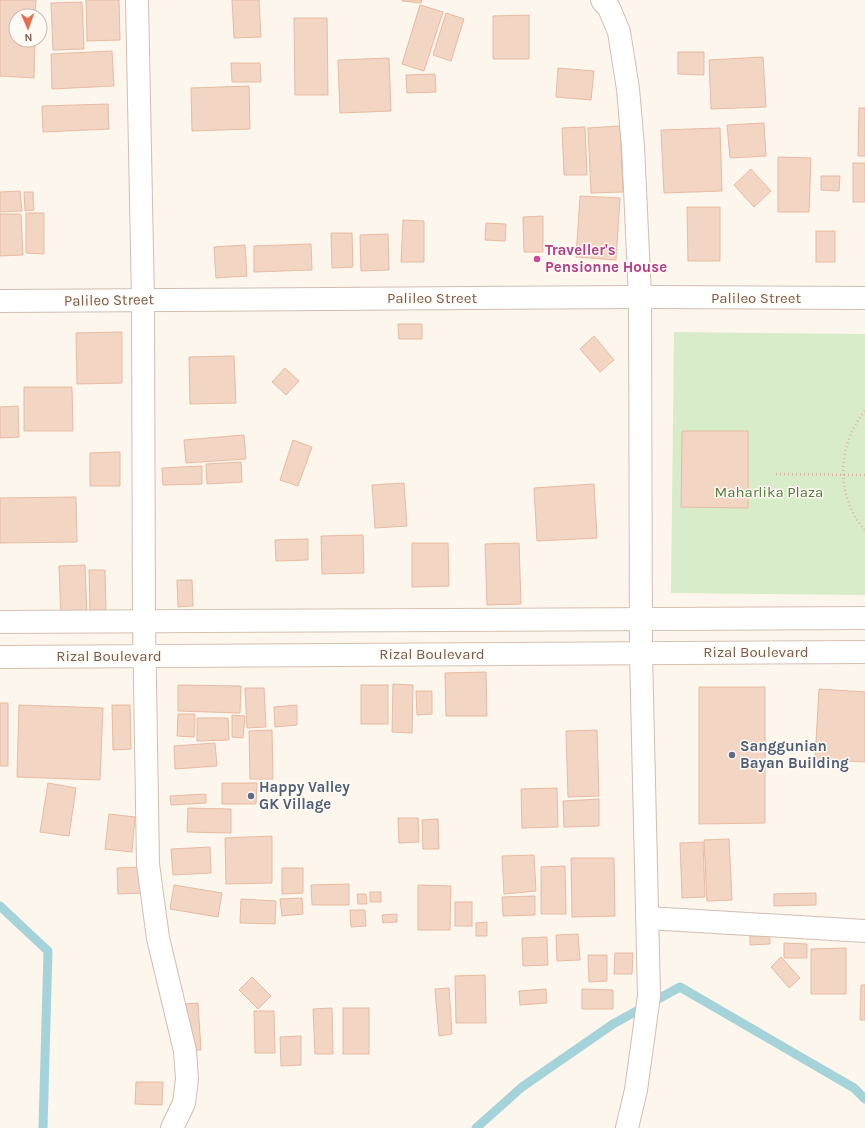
<svg xmlns="http://www.w3.org/2000/svg" width="865" height="1128" viewBox="0 0 865 1128" font-family="Karla,sans-serif">
	<style>
		.green { fill: #d8ecc9 }
		.lines { fill: none; stroke-linecap: round; stroke-linejoin: round }
		.stream { stroke: #a5d3da; stroke-width: 9 }
		.building { fill: #f3d5c3; stroke: #e6bba3 }
		.minor-casing { stroke: #d1beb0; stroke-width: 24 }
		.secondary-casing { stroke: #d6c0b0; stroke-width: 24 }
		.path { stroke: #d9b8a5; stroke-width: 2.5; stroke-dasharray: 1 3; stroke-linecap: butt }
		.minor { stroke: #fff; stroke-width: 22 }
		.secondary { stroke: #fff; stroke-width: 22 }
		.hotel-dot { fill: #d1479c; stroke: #fffaf3; stroke-width: 1.5 }
		.service-dot { fill: #5c6f8a; stroke: #fffaf3; stroke-width: 1.5 }
		.labels { text-anchor: middle; dominant-baseline: central; stroke-width: 3; stroke-linejoin: round; paint-order: stroke }
		.hotel-label { font-size: 15px; font-weight: bold; fill: #b23c85; stroke: #fffaf3; text-anchor: start }
		.street-label { font-size: 15px; fill: #7a5c4d; stroke: #fffaf3 }
		.park-label { font-size: 15px; fill: #537a41; stroke: #fffaf3 }
		.service-label { font-size: 15px; font-weight: bold; fill: #4e5e75; stroke: #fffaf3; text-anchor: start }
	</style>
	<rect width="100%" height="100%" fill="#fdf6ec"/>
	<path class="green" d="M674 332 865 334V595L671 593Z"/>
	<g class="lines">
		<g class="stream">
			<path d="M0 906 48 951 43 1128"/>
			<path d="M476 1128 522 1087 613 1024 680 987 854 1088 865 1099"/>
		</g>
	</g>
	<g class="building">
		<path d="M0 0H36L35 16H16V40H35L34 78 0 76Z"/>
		<path d="M86 0H119L120 40 87 41Z"/>
		<path d="M232 0H259L261 37 234 38Z"/>
		<path d="M402 0H422L421 3 402 1Z"/>
		<path d="M82 2 84 49 53 50 51 3Z"/>
		<path d="M420 5 443 12 424 71 402 64Z"/>
		<path d="M446 13 464 19 451 61 433 55Z"/>
		<path d="M529 15V59H493V16Z"/>
		<path d="M294 18H327L328 95H295Z"/>
		<path d="M112 51 114 86 52 89 51 54Z"/>
		<path d="M678 52H704V75L678 74Z"/>
		<path d="M763 57 766 107 711 109 709 60Z"/>
		<path d="M389 58 391 111 340 113 338 60Z"/>
		<path d="M231 63H260L261 82H232Z"/>
		<path d="M558 68 594 71 591 100 556 97Z"/>
		<path d="M435 74 436 92 407 93 406 75Z"/>
		<path d="M249 86 250 129 192 131 191 88Z"/>
		<path d="M108 104 109 129 43 132 42 106Z"/>
		<path d="M859 108H865V156H858Z"/>
		<path d="M764 123 766 156 730 158 727 125Z"/>
		<path d="M620 126 623 192 591 193 588 128Z"/>
		<path d="M585 127 587 175H564L562 128Z"/>
		<path d="M720 128 722 191 664 193 661 130Z"/>
		<path d="M778 157 811 158 809 212H778Z"/>
		<rect x="853" y="163" width="12" height="39"/>
		<path d="M751 169 771 191 754 207 734 185Z"/>
		<path d="M821 176H840L839 191 821 190Z"/>
		<path d="M20 191 22 211 0 212V192Z"/>
		<path d="M24 192H33L34 210 25 211Z"/>
		<path d="M580 196 620 198 616 260 576 257Z"/>
		<path d="M687 207H720V261H688Z"/>
		<path d="M26 213H44V254L26 253Z"/>
		<path d="M0 214H21L23 255 0 256Z"/>
		<path d="M543 216V252H524L523 217Z"/>
		<path d="M403 220 424 221V262H401Z"/>
		<path d="M486 223 506 224 505 241 485 240Z"/>
		<rect x="816" y="231" width="19" height="31"/>
		<path d="M331 233H352L353 267 332 268Z"/>
		<path d="M388 234 389 270 361 271 360 235Z"/>
		<path d="M311 244 312 270 254 272V246Z"/>
		<path d="M245 245 247 276 216 278 214 247Z"/>
		<path d="M398 324H422V339H399Z"/>
		<path d="M122 332V383L77 384 76 333Z"/>
		<path d="M594 336 614 360 600 372 580 349Z"/>
		<path d="M234 356 236 403 190 404 189 357Z"/>
		<path d="M285 368 299 381 286 395 272 382Z"/>
		<path d="M24 387H72L73 431H24Z"/>
		<path d="M18 406 19 437 0 438V407Z"/>
		<path d="M682 431H748V508L681 507Z"/>
		<path d="M244 435 246 459 186 463 184 440Z"/>
		<path d="M293 440 312 447 298 486 280 480Z"/>
		<path d="M120 452V486H90V453Z"/>
		<path d="M241 462 242 482 207 484 206 464Z"/>
		<path d="M202 466V484L163 485 162 468Z"/>
		<path d="M404 483 407 526 375 528 372 485Z"/>
		<path d="M594 484 597 538 537 541 534 488Z"/>
		<path d="M76 497 77 542 0 543V498Z"/>
		<path d="M363 535 364 573 322 574 321 536Z"/>
		<path d="M308 539V560L276 561 275 540Z"/>
		<path d="M412 543H448L449 586 412 587Z"/>
		<path d="M519 543 521 604 487 605 485 544Z"/>
		<path d="M85 565 87 617 61 618 59 566Z"/>
		<path d="M89 570H105L106 610 90 611Z"/>
		<path d="M177 580H192L193 606 178 607Z"/>
		<path d="M486 672 487 716H446L445 673Z"/>
		<path d="M393 684 413 685 412 733 392 732Z"/>
		<path d="M178 685 241 686 240 713 178 711Z"/>
		<rect x="361" y="685" width="27" height="39"/>
		<path d="M699 687H765V823L699 824Z"/>
		<path d="M245 688H264L266 727 247 728Z"/>
		<path d="M819 689 865 692V762L815 759Z"/>
		<path d="M416 691H432V714L417 715Z"/>
		<rect x="0" y="703" width="8" height="63"/>
		<path d="M19 705 103 708 100 780 17 777Z"/>
		<path d="M112 705H130L131 749 113 750Z"/>
		<path d="M297 705V725L275 727 274 707Z"/>
		<path d="M178 714H195L194 737 177 736Z"/>
		<path d="M232 715 245 716 243 738 232 737Z"/>
		<path d="M197 718H228L229 740 197 741Z"/>
		<path d="M272 730 273 779H250L249 731Z"/>
		<path d="M597 730 599 796 568 797 566 731Z"/>
		<path d="M215 743 217 766 175 769 174 746Z"/>
		<path d="M48 783 76 788 69 836 40 832Z"/>
		<path d="M222 783H257L256 804H222Z"/>
		<path d="M557 788 558 827 522 828 521 789Z"/>
		<path d="M206 794V803L171 805 170 796Z"/>
		<path d="M599 799V826L564 827 563 801Z"/>
		<path d="M188 808 231 809V833L187 832Z"/>
		<path d="M109 814 135 817 132 852 105 849Z"/>
		<path d="M398 818H418L419 842 399 843Z"/>
		<path d="M438 819 439 849H423L422 820Z"/>
		<path d="M272 836V883L226 884 225 838Z"/>
		<path d="M729 839 732 900 707 901 704 840Z"/>
		<path d="M703 842 705 897 682 898 680 843Z"/>
		<path d="M210 847 211 873 173 875 171 849Z"/>
		<path d="M534 855 536 891 504 894 502 856Z"/>
		<path d="M571 858H614L615 916 572 917Z"/>
		<path d="M565 866 566 914H541V867Z"/>
		<path d="M144 867 145 893 118 894 117 868Z"/>
		<path d="M282 868H303V893L282 894Z"/>
		<path d="M349 884V905H312L311 885Z"/>
		<path d="M174 885 222 893 218 917 170 909Z"/>
		<path d="M418 885 451 886 450 930H418Z"/>
		<rect x="370" y="892" width="11" height="10"/>
		<path d="M816 893V905L774 906V894Z"/>
		<path d="M357 894H366L367 904H358Z"/>
		<path d="M535 896V915L503 916 502 897Z"/>
		<path d="M302 898 303 914 282 916 280 899Z"/>
		<path d="M241 899 276 901 275 924 240 923Z"/>
		<rect x="455" y="902" width="17" height="24"/>
		<path d="M350 910H365L366 926 351 927Z"/>
		<path d="M397 914V922L383 923 382 915Z"/>
		<path d="M487 922V936H476V923Z"/>
		<path d="M578 934 580 960 557 961 556 935Z"/>
		<path d="M750 936H770V944L750 945Z"/>
		<path d="M547 937 548 965 523 966 522 938Z"/>
		<path d="M784 943 807 944V958H784Z"/>
		<path d="M846 948V994H811V949Z"/>
		<path d="M615 953H633L632 974H614Z"/>
		<path d="M588 955H607V981L589 982Z"/>
		<path d="M781 957 800 978 789 988 771 967Z"/>
		<path d="M485 975 486 1023H456L455 976Z"/>
		<path d="M252 977 271 996 258 1009 239 990Z"/>
		<path d="M861 985H865V1020H860Z"/>
		<path d="M449 988 452 1034 439 1036 435 989Z"/>
		<path d="M546 989 547 1003 520 1005 519 991Z"/>
		<path d="M582 989 613 990V1009H582Z"/>
		<path d="M198 1003 201 1050H188L186 1004Z"/>
		<path d="M332 1008 333 1054H315L313 1009Z"/>
		<rect x="343" y="1008" width="26" height="46"/>
		<path d="M254 1011H274L275 1053H255Z"/>
		<path d="M301 1036V1065L281 1066 280 1037Z"/>
		<path d="M136 1082H163L162 1105 135 1104Z"/>
	</g>
	<g class="lines">
		<g class="minor-casing">
			<g id="minor">
				<path d="M137 0 143 300 144 622 148 864 158 938 185 1051 187 1079 184 1103 172 1128"/>
				<path d="M602 0 609 8 619 32 628 89 633 146 640 297 641 653 649 996 636 1090 627 1128"/>
				<path d="M0 301 640 297 865 298"/>
				<path d="M648 918 865 931"/>
			</g>
		</g>
		<g class="secondary-casing">
			<g id="secondary">
				<path d="M0 622 865 618"/>
				<path d="M0 657 865 652"/>
			</g>
		</g>
		<g class="path">
			<path d="M865 411C837 444 835 497 865 530"/>
			<path d="M776 474 865 475"/>
		</g>
		<use href="#minor" class="minor"/>
		<use href="#secondary" class="secondary"/>
	</g>
	<circle class="hotel-dot" cx="537" cy="259" r="4"/>
	<g class="service-dot">
		<circle cx="732" cy="755" r="4"/>
		<circle cx="251" cy="796" r="4"/>
	</g>
	<g class="labels">
		<g class="hotel-label">
			<text x="545" y="250">Traveller's<tspan x="545" dy="17">Pensionne House</tspan></text>
		</g>
		<g class="street-label">
			<text x="432" y="298">Palileo Street</text>
			<text x="756" y="298">Palileo Street</text>
			<text transform="translate(109 300) rotate(-1)">Palileo Street</text>
			<text x="756" y="652">Rizal Boulevard</text>
			<text x="432" y="654">Rizal Boulevard</text>
			<text x="109" y="656">Rizal Boulevard</text>
		</g>
		<g class="park-label">
			<text x="769" y="492">Maharlika Plaza</text>
		</g>
		<g class="service-label">
			<text x="740" y="746">Sanggunian<tspan x="740" dy="17">Bayan Building</tspan></text>
			<text x="259" y="787">Happy Valley<tspan x="259" dy="17">GK Village</tspan></text>
		</g>
	</g>
	<g transform="translate(28 28) rotate(178)"><circle r="19" fill="#fffaf3" stroke="#cabbb1"/>
	<path d="M0-3L7 15L0 10L-7 15Z" fill="#e76f51"/>
	<text y="-6" font-size="11" font-weight="bold" text-anchor="middle" fill="#7a5c4d">N</text>
	</g>
</svg>
